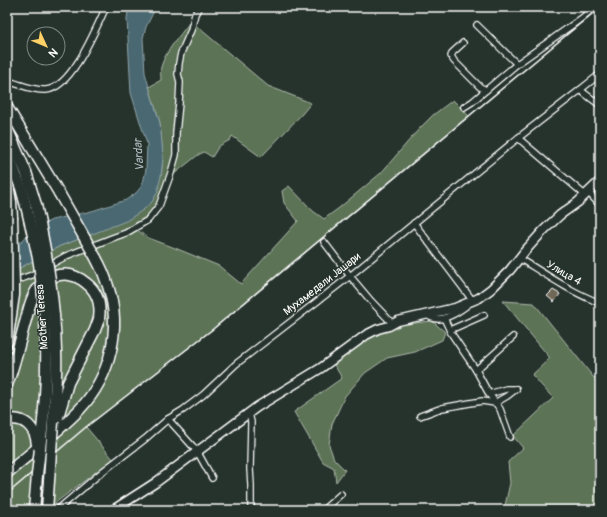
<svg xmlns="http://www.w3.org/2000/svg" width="607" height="517" viewBox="0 0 607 517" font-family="Pangolin,sans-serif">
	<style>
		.green { fill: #5c7357; stroke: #aeb9ab }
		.water { fill: #4a6871; stroke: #92a4aa }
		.building { fill: #6f6857; stroke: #fff }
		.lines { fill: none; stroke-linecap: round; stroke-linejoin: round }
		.minor-casing { stroke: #fff; stroke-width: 8 }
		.secondary-casing { stroke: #fff; stroke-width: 11 }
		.motorway-casing { stroke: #fff; stroke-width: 13 }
		.minor { stroke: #26332d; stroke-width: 5.5 }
		.secondary { stroke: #26332d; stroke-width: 8 }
		.motorway { stroke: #26332d; stroke-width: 10 }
		.rail { stroke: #fff; stroke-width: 1.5 }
		.motorway-bridge-casing { stroke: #fff; stroke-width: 13; stroke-linecap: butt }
		.motorway-bridge { stroke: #26332d; stroke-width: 10 }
		.labels { text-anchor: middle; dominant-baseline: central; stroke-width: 3; stroke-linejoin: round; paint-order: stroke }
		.street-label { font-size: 11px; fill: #fff; stroke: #26332d }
		.water-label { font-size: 12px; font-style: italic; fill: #aebbbf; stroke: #26332d }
	</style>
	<rect width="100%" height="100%" fill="#26332d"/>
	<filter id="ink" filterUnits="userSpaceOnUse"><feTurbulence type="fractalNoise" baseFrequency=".025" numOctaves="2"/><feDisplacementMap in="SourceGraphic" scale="8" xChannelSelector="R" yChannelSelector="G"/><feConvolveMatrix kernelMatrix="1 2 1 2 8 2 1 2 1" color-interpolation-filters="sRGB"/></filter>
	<g filter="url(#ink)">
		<g class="green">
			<path d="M189 23H193L268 86 311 103 302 114 261 157 232 136 230 140 219 146 212 157 204 152 198 155 169 178 152 214 134 227 146 237 175 248 219 266 241 284 298 221 284 203 282 191 289 186 313 211 324 219 339 208 381 173 419 129 433 115 453 100 469 116 213 329 86 427 113 459 46 510H18L7 499V495L11 491 7 494V275L60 246 82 238 161 176 163 158 160 123 149 87 161 80C161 76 160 71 161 67 166 50 179 37 189 23Z"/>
			<path d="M503 301 534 303 594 378 600 375V510H504L510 483 508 462 523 448 513 436 553 398 532 375 550 358Z"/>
			<path d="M432 321 445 332 442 340 415 352 387 358 365 373 345 396 332 424 329 445 334 459 345 470 336 482 334 468 323 462 294 412 342 378 333 363 371 336 399 325Z"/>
		</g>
		<path class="water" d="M130 7H156L146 27 143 38 145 73 149 87 160 123 162 143 163 158 161 176 157 193 152 202 143 210 126 221 82 238 60 246 7 275V246L16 244 22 241 33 229 52 220 92 211 126 200 136 193 141 187 144 179 146 169 147 144 131 93 127 19 128 11Z"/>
		<path class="building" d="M553 290 560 294 554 302 547 296Z"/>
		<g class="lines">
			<g class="minor-casing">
				<g id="minor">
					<path d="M477 25 517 64"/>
					<path d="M463 43 453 52 451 56 454 61 480 87 486 90"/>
					<path d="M7 81C20 84 33 91 46 90 72 88 96 28 106 7"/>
					<path d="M580 90 600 105"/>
					<path d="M464 107 472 102 517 64 582 18 595 7"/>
					<path d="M518 138 585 195"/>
					<path d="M588 192 600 205"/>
					<path d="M414 223 473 301"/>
					<path d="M324 242 350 276 371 301 393 324"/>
					<path d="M519 258C545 274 571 292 600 303"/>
					<path d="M7 287 12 282 32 275 66 256 112 238 126 233 148 220 159 206 171 173 176 155V133L179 103 180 82 178 74 179 63 181 53 191 30 195 14 199 7"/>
					<path d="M427 315C429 316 431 318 433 318 443 322 458 312 466 306"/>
					<path d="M444 318 451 333 476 370 489 394 500 409 510 437"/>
					<path d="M450 330 484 315"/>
					<path d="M476 370 513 337"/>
					<path d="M489 394 506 389H516"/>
					<path d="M249 413 251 422 250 469 251 485V510"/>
					<path d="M420 416 442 408 470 403 482 401 495 403 507 396 516 389"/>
					<path d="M168 419 197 451 212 478"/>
					<path d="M57 510 102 472 145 439 168 419 183 410 203 395 236 364 350 276 463 183 518 138 580 90 600 74"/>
					<path d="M323 510 341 494"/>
				</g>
			</g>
			<g class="secondary-casing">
				<path id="secondary" d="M113 510 155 483 257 407 321 368 366 335 378 329 389 326 398 321 455 308 479 298 491 289 510 270 525 251 544 230 560 215 578 202 600 181"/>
			</g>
			<g class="motorway-casing">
				<g id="motorway">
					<path d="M7 107 59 193"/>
					<path d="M7 128 26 172 36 205"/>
					<path d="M7 151 21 188 27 210"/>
					<path d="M7 179 11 202 12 217"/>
					<path d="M7 342 14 295V284"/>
					<path d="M7 385C14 366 19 346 24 326 28 314 29 302 36 291 48 273 69 269 86 283 98 292 101 305 99 319"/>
					<path d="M7 473C32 452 58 432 80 409 111 376 122 328 108 286 105 276 101 267 96 258"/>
					<path d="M34 510 37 475"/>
				</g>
			</g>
			<use href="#minor" class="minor"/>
			<use href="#secondary" class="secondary"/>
			<use href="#motorway" class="motorway"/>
			<path class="rail" d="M7 494 86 427 213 329 600 7"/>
			<g class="motorway-bridge-casing">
				<g id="motorway-bridge">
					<path d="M59 193 96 258"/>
					<path d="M36 205C47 255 55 301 56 352 57 376 55 399 53 422 51 451 49 481 47 510"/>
					<path d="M27 210C31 228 36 246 39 264 44 298 47 333 46 368 46 404 41 439 37 475"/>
					<path d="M12 217 14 284"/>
					<path d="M58 417 68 383 95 330 99 319"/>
					<path d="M7 420C24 416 36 428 37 445"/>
				</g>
			</g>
			<use href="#motorway-bridge" class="motorway-bridge"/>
		</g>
	</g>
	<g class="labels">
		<g class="street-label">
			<text transform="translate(564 273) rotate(30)">Улица 4</text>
			<text transform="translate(322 284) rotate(-38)">Мухамедали Јашари</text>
			<text transform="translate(42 317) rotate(-94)">Mother Teresa</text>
		</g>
		<g class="water-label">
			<text transform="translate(139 155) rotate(-94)">Vardar</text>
		</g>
	</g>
	<rect width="607" height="517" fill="none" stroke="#26332d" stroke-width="24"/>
	<rect x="12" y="12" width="583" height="493" fill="none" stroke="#fff" stroke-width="1.5" filter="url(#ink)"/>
	<g transform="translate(46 46) rotate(134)"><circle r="19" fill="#26332d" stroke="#7d8581"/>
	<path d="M0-3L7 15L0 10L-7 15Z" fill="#ffd166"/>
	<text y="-6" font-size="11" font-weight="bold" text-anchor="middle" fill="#ffffff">N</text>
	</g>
</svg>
